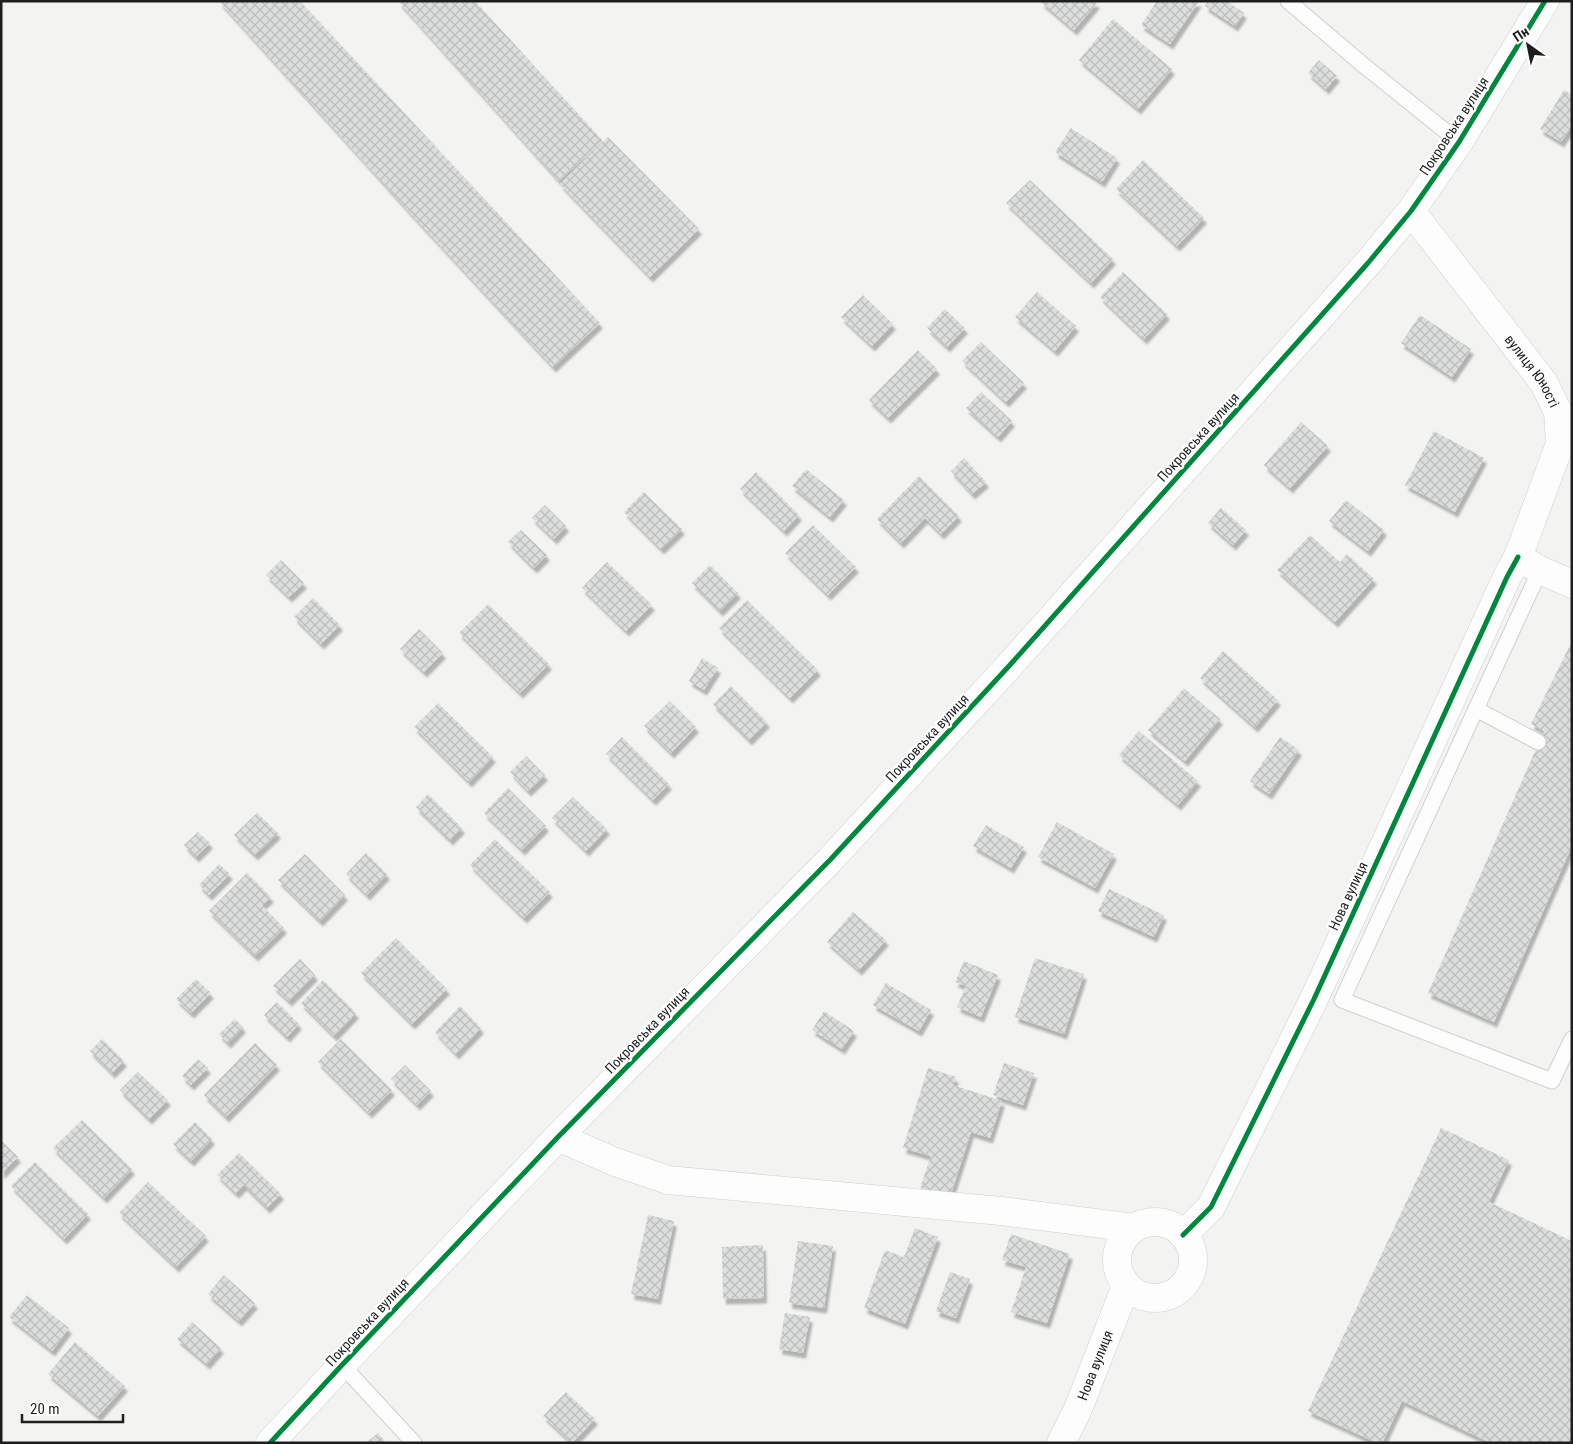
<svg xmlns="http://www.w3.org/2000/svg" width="1573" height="1444" viewBox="0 0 1573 1444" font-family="'Roboto Condensed',sans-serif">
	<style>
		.building { fill: url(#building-cross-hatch); filter: url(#shadow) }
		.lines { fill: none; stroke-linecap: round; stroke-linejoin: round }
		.lane-casing { stroke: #cfd0ce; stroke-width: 17 }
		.street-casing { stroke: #cfd0ce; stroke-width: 29 }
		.secondary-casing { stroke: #cfd0ce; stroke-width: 29 }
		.lane { stroke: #fdfdfd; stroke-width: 15 }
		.street { stroke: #fdfdfd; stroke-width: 28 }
		.secondary { stroke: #fdfdfd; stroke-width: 28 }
		.cycleway-casing { stroke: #fff; stroke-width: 8 }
		.cycleway { stroke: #00873e; stroke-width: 5 }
		.labels { text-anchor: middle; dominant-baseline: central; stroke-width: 4.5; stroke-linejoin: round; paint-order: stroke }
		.street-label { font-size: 14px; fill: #1e1f1d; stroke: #fff }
	</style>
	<defs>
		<pattern id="building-cross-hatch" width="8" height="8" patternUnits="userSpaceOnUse" patternTransform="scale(1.25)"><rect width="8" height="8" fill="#dcdddd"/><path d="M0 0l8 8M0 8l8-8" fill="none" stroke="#bcbdbd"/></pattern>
		<filter id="shadow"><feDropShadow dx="3" dy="5.5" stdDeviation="1" flood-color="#0004"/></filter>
	</defs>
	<rect width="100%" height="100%" fill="#f3f4f2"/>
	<g class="building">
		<path d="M219 1H300L600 323 553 367 412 215Z"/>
		<path d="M398 1H475L603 141 559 181Z"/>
		<path d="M1040 1H1094L1097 3 1074 30Z"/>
		<path d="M1157 1H1199L1170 44 1141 25Z"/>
		<path d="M1208 1H1227L1244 13 1235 26 1205 6Z"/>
		<path d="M1113 19 1172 69 1138 109 1079 60Z"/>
		<path d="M1319 60 1337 76 1326 89 1308 73Z"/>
		<path d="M1564 90 1572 95V126L1561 142 1540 129Z"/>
		<path d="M1071 128 1117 158 1102 182 1055 152Z"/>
		<path d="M608 137 699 229 650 277 560 184Z"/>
		<path d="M1143 160 1204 218 1177 246 1116 189Z"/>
		<path d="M1030 180 1113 259 1091 283 1006 203Z"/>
		<path d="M1123 272 1167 314 1144 339 1100 297Z"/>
		<path d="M1037 292 1076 326 1055 351 1015 317Z"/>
		<path d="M863 295 893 324 872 346 841 317Z"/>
		<path d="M945 309 965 328 947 347 927 328Z"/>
		<path d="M1420 315 1471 349 1452 377 1401 343Z"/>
		<path d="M981 342 1024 383 1006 402 962 361Z"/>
		<path d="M918 350 937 369 888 418 869 400Z"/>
		<path d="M981 392 1012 421 998 437 966 408Z"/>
		<path d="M1301 422 1328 446 1290 488 1264 465Z"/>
		<path d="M1434 431 1484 458 1455 512 1405 485Z"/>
		<path d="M964 458 986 482 972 494 951 471Z"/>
		<path d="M806 469 844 500 830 517 792 486Z"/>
		<path d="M756 472 799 515 784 531 740 489Z"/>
		<path d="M919 476 959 516 941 534 925 518 901 543 877 519Z"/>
		<path d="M644 492 682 529 661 549 624 512Z"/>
		<path d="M1346 500 1384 530 1368 551 1329 521Z"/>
		<path d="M545 505 566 526 554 539 532 518Z"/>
		<path d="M1221 508 1246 530 1233 545 1208 523Z"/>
		<path d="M813 525 856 567 828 595 785 553Z"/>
		<path d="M521 530 547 555 534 568 508 542Z"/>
		<path d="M1310 535 1340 562 1347 554 1374 579 1335 622 1277 570Z"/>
		<path d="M281 560 304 583 289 597 266 575Z"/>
		<path d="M607 562 652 605 626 631 582 588Z"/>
		<path d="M710 565 738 593 720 611 692 583Z"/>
		<path d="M313 598 340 625 321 644 294 617Z"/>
		<path d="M747 600 818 670 790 698 719 628Z"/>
		<path d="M488 604 549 664 520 693 459 633Z"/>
		<path d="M419 629 443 653 424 672 400 649Z"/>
		<path d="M1572 641V846L1494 1022 1428 993 1544 731 1531 724Z"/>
		<path d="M1223 651 1278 700 1255 727 1200 678Z"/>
		<path d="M702 658 718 668 704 690 689 681Z"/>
		<path d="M731 686 767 722 749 740 713 704Z"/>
		<path d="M1184 688 1220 719 1185 761 1148 730Z"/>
		<path d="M670 701 696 727 671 753 644 726Z"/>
		<path d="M438 703 493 757 469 782 414 727Z"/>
		<path d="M1139 731 1198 781 1178 805 1119 755Z"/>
		<path d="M622 737 669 784 653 800 606 754Z"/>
		<path d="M1280 737 1299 750 1269 794 1250 781Z"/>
		<path d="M526 756 545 775 528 791 510 772Z"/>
		<path d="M508 788 546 826 522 850 484 813Z"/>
		<path d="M428 794 462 828 450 840 416 807Z"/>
		<path d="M573 797 607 829 586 851 552 818Z"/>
		<path d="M257 813 278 833 255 855 234 835Z"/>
		<path d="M1057 822 1114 854 1095 888 1038 857Z"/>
		<path d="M986 825 1024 847 1011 868 973 846Z"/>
		<path d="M198 832 210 843 196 857 184 845Z"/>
		<path d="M495 839 550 892 524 918 470 865Z"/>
		<path d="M366 853 387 874 367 895 346 874Z"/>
		<path d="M305 854 345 895 320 921 278 880Z"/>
		<path d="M219 864 230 874 209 895 199 885Z"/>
		<path d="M247 873 271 897 262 905 284 928 255 956 209 911Z"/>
		<path d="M1109 889 1164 915 1154 937 1098 911Z"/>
		<path d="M853 912 886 940 859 970 827 942Z"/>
		<path d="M396 938 447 989 412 1024 361 973Z"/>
		<path d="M1035 958 1084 974 1064 1034 1015 1017Z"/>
		<path d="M300 959 315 975 289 1001 273 986Z"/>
		<path d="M964 961 998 975 981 1017 957 1007 966 986 955 982Z"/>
		<path d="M196 979 211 993 191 1013 176 999Z"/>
		<path d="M323 980 356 1013 334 1036 301 1003Z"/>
		<path d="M886 983 931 1010 919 1031 873 1005Z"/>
		<path d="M277 1002 299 1024 287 1037 264 1015Z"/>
		<path d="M460 1006 481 1028 456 1054 435 1032Z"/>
		<path d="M824 1011 854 1031 842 1049 812 1030Z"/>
		<path d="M235 1019 243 1027 228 1043 219 1034Z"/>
		<path d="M102 1039 124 1061 112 1073 90 1051Z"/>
		<path d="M341 1039 392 1090 369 1113 318 1062Z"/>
		<path d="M255 1043 277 1065 226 1117 204 1095Z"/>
		<path d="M198 1059 208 1068 191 1085 182 1076Z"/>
		<path d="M1004 1063 1034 1073 1023 1105 993 1095Z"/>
		<path d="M405 1065 431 1091 417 1105 391 1079Z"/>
		<path d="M928 1068 956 1077 953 1085 1002 1101 990 1138 971 1132 950 1197 920 1188 931 1156 903 1148Z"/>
		<path d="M138 1072 168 1100 149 1119 120 1090Z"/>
		<path d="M82 1120 132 1169 104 1198 53 1148Z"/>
		<path d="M195 1122 212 1139 191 1161 173 1144Z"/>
		<path d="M1441 1128 1509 1160 1489 1202 1572 1241V1443H1491L1402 1401 1382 1443H1377L1308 1411Z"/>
		<path d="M1 1140 18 1157 1 1174Z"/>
		<path d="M239 1153 281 1194 267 1208 244 1185 236 1193 217 1175Z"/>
		<path d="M35 1162 88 1214 64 1239 11 1186Z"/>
		<path d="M148 1182 206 1236 176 1267 119 1213Z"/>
		<path d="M648 1215 674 1221 658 1299 631 1294Z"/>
		<path d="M915 1228 938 1237 905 1324 864 1308 885 1250 904 1257Z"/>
		<path d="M1011 1234 1070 1254 1047 1323 1011 1312 1026 1267 1002 1260Z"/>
		<path d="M798 1241 833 1246 824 1308 789 1303Z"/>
		<path d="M763 1245 764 1298 723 1299 722 1247Z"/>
		<path d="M950 1272 970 1279 956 1318 936 1311Z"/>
		<path d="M224 1275 255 1303 239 1321 208 1294Z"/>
		<path d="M27 1295 69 1328 52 1351 9 1317Z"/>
		<path d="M785 1313 810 1317 803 1353 779 1349Z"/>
		<path d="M192 1322 221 1348 207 1364 177 1339Z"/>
		<path d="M75 1342 125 1386 98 1416 48 1374Z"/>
		<path d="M566 1392 595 1419 572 1443 543 1416Z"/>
		<path d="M378 1433 386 1443H366Z"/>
	</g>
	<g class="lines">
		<g class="lane-casing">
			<g id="lane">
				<path d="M1288 1 1362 64 1459 142"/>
				<path d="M1540 570 1342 1000 1552 1081 1572 1039"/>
				<path d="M1476 709 1538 742"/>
				<path d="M342 1365 414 1443"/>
			</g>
		</g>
		<g class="street-casing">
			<g id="street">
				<path id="s1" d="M1411 211 1544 383 1558 412 1560 444 1518 557 1540 570 1572 584"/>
				<path d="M558 1137 615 1162 668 1180 1001 1211 1134 1228"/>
				<circle cx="1155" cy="1260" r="38"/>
				<path d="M1183 1235 1211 1207 1314 999 1507 577 1518 557"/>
				<path id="s2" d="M1061 1443 1078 1409 1126 1286"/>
			</g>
		</g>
		<g class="secondary-casing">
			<path id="secondary" d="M270 1443 342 1365 558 1137 830 860 1009 666 1368 263 1411 211 1459 142 1545 1"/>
		</g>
		<use href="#lane" class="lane"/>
		<use href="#street" class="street"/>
		<use href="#secondary" class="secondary"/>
		<g class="cycleway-casing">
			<g id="cycleway">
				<path d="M1183 1235 1211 1207 1314 999 1507 577 1518 557"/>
				<path d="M270 1443 342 1365 558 1137 830 860 1009 666 1368 263 1411 211 1459 142 1545 1"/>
			</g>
		</g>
		<use href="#cycleway" class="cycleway"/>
	</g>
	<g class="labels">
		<g class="street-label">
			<text transform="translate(1454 126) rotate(-57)">Покровська вулиця</text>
			<text stroke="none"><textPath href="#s1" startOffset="201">вулиця Юності</textPath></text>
			<text transform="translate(1198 437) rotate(-48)">Покровська вулиця</text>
			<text transform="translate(927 738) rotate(-47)">Покровська вулиця</text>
			<text transform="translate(1348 896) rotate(-65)">Нова вулиця</text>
			<text transform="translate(647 1030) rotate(-46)">Покровська вулиця</text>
			<text transform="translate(367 1322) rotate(-47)">Покровська вулиця</text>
			<text stroke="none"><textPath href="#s2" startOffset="85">Нова вулиця</textPath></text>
		</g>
	</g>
	<rect width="1573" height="1444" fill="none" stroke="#1e1f1d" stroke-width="5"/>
	<g transform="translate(1528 45) rotate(327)" stroke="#ffffff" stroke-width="4" paint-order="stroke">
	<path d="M0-4L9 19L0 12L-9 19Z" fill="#1e1f1d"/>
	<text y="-8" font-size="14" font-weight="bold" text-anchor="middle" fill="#1e1f1d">Пн</text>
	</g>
	<path d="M22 1414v8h101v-8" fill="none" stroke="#1e1f1d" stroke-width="2.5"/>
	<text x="30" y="1414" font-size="15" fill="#1e1f1d" stroke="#ffffff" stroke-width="4" paint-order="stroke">20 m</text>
</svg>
